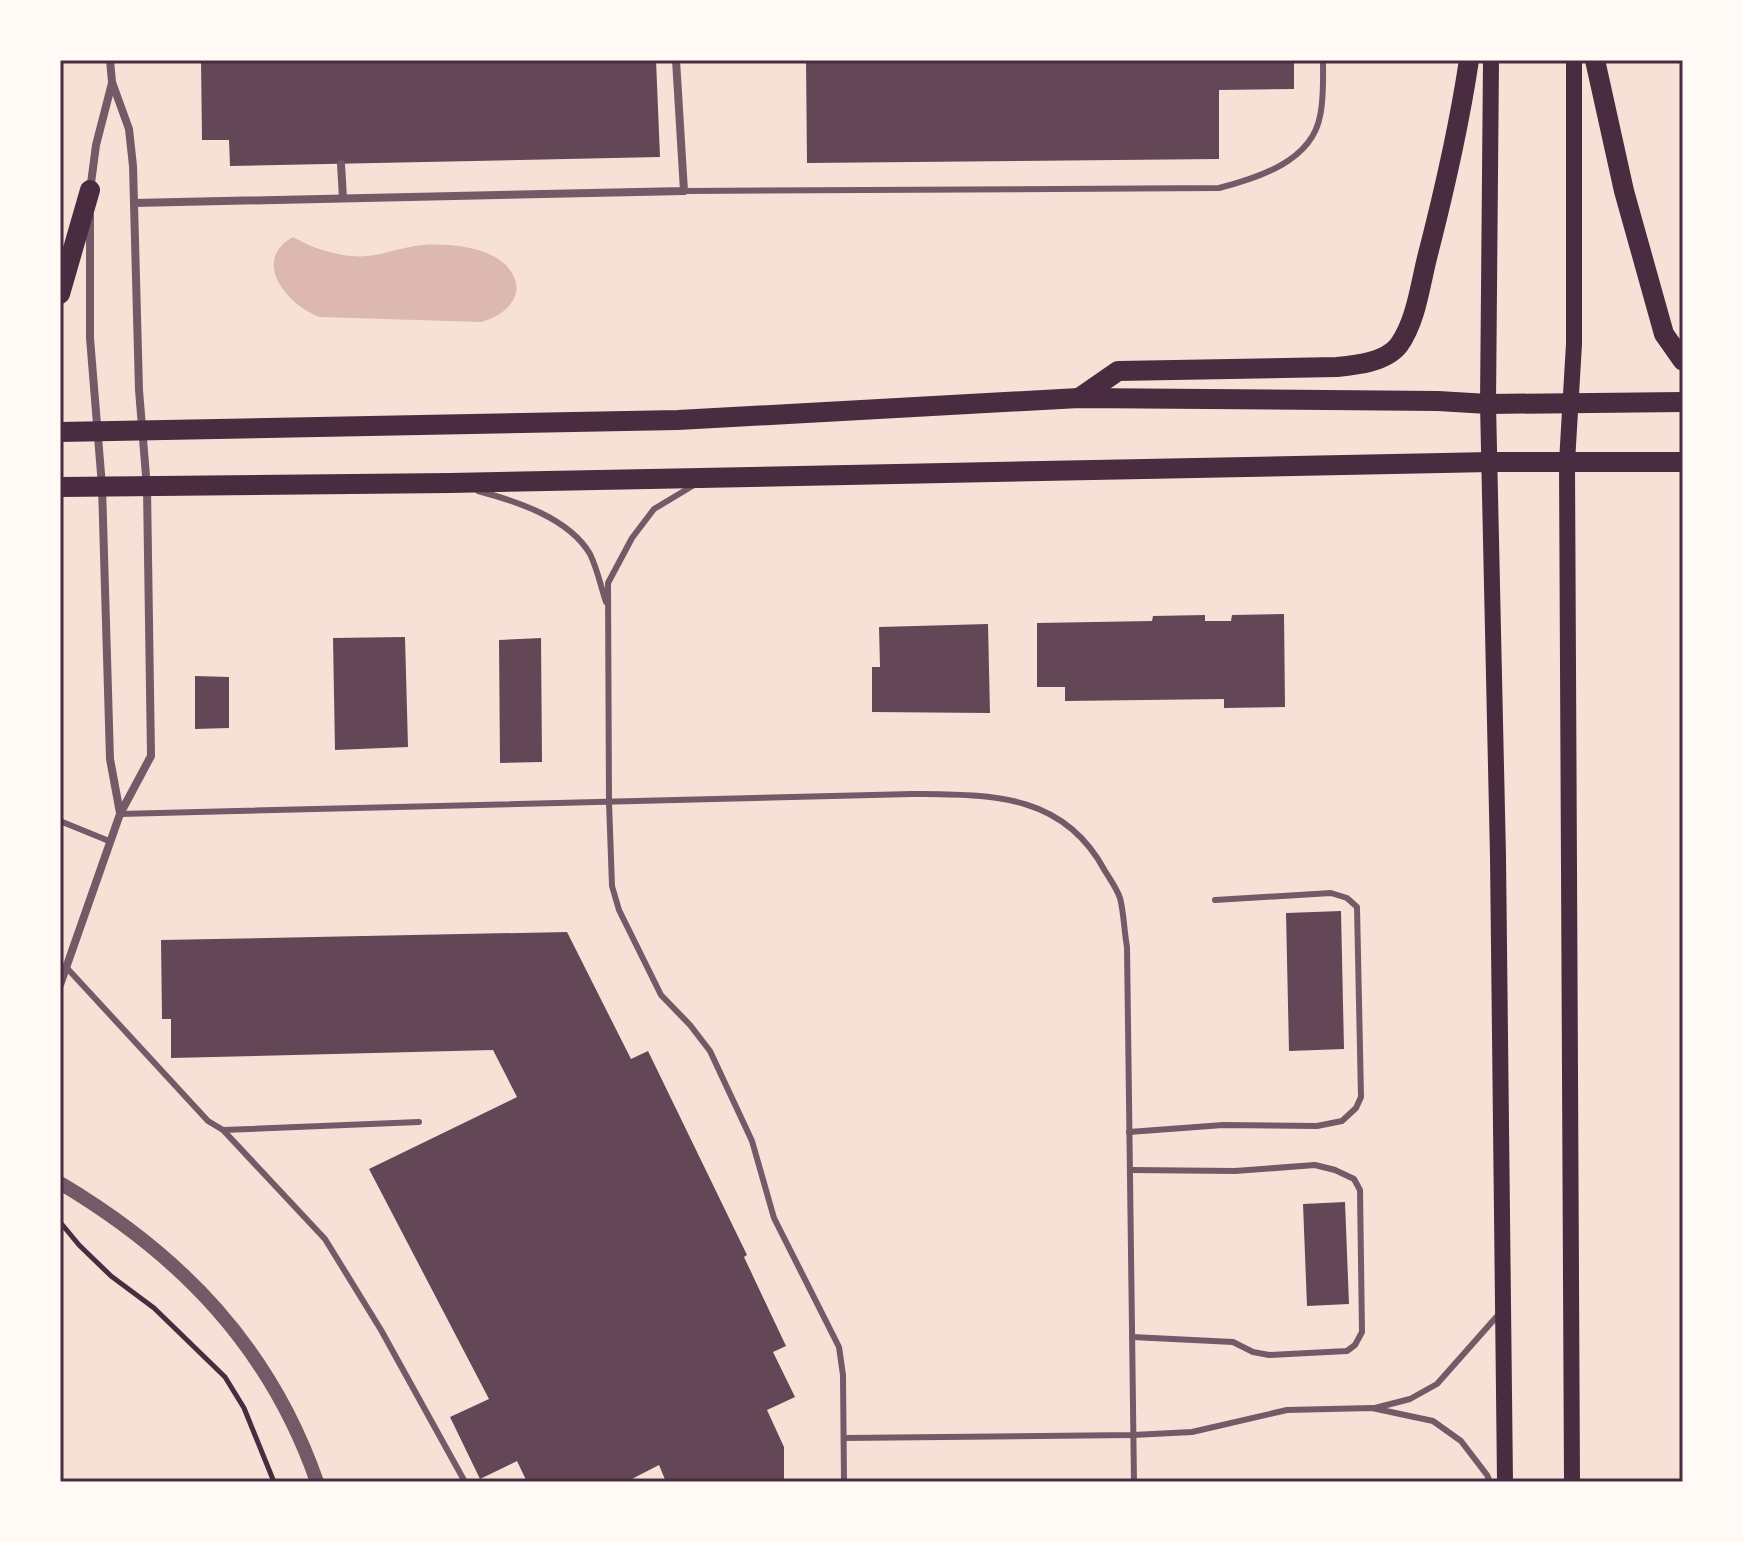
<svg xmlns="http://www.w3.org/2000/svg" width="1743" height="1542" viewBox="0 0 1743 1542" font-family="Manrope,sans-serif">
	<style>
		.water { fill: #dcb8b0 }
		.building { fill: #644757 }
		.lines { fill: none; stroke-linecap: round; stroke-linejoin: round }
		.path { stroke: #4a2c40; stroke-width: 5 }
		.service { stroke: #755966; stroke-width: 6 }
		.minor { stroke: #755966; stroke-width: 8 }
		.tertiary { stroke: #755966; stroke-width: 14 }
		.secondary { stroke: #4a2c40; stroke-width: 16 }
		.primary { stroke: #4a2c40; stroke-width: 20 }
		.neatline { fill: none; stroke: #4a2c40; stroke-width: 3 }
	</style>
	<rect width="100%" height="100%" fill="#f7e1d7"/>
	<path class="water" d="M293 237C310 247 331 254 351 256 375 259 399 247 423 245 450 243 497 247 512 273 516 280 518 288 515 296 509 311 496 317 482 322L320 317C288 306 250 261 293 237Z"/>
	<g class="building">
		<path d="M201 60H656L660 157 230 166 229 140H202Z"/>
		<path d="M806 60H1294V89L1219 90V159L807 163Z"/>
		<path d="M1284 614 1285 707 1224 708V699L1065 701V687H1037V623L1152 621 1153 616 1205 615V621H1231L1232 615Z"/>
		<path d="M988 624 990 713 872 712V667H880L879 627Z"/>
		<path d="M405 637 408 747 335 750 333 638Z"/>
		<path d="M541 638 542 762 500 763 499 640Z"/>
		<path d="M195 676 229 677V728L195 729Z"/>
		<path d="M1341 911 1344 1049 1289 1051 1286 913Z"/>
		<path d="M567 932 631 1059 648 1051 747 1255 744 1257 786 1346 773 1352 795 1397 767 1410 784 1447V1482H666L659 1465 626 1482H527L517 1461 480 1479 450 1417 489 1399 369 1169 517 1097 493 1050 171 1058V1019H162L161 940Z"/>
		<path d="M1345 1202 1349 1304 1307 1306 1303 1204Z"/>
	</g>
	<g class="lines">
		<path class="path" d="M60 1222 79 1245 111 1276 154 1308 225 1377 244 1408 274 1482"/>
		<g class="service">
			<path d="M684 191 1219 188C1258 178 1312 161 1320 116 1324 98 1323 78 1323 60"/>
			<path d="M694 485 654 509 632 538 608 583 609 802 612 886 619 910 661 995 690 1025 710 1051 752 1141 774 1218 839 1347 843 1375 844 1482"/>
			<path d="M478 491C516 501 569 518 590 554 597 568 601 587 606 602"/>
			<path d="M120 814 912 794C990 795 1063 792 1105 871 1110 879 1117 889 1120 898 1124 913 1124 931 1127 947L1134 1482"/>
			<path d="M60 821 109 841"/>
			<path d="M66 967 208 1121 223 1130 419 1122"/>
			<path d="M223 1130 325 1239 381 1330 465 1482"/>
			<path d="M1129 1132 1223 1125 1317 1126 1342 1121 1356 1108 1361 1097 1357 907 1347 898 1331 893 1215 900"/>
			<path d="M1130 1170 1235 1171 1315 1165 1335 1170 1354 1179 1360 1190 1362 1332 1355 1345 1347 1351 1269 1355 1253 1352 1233 1342 1132 1337"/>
			<path d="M1375 1408 1410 1399 1437 1384 1499 1314"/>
			<path d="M844 1438 1133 1435 1192 1432 1287 1410 1372 1408 1433 1421 1461 1441 1487 1475 1490 1482"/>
		</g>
		<g class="minor">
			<path d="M341 164 343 198"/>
			<path d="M90 191 96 145 112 83"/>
			<path d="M134 203 684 191 676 60"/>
			<path d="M90 216V338L102 486 110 759 120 813"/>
			<path d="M60 985 120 814 151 756 147 488 139 390 133 166 129 129 112 82 110 60"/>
		</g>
		<path class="tertiary" d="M60 1183C181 1255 270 1347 317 1482"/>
		<g class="secondary">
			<path d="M1491 60 1488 404 1498 857 1505 1482"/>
			<path d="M1572 1482 1567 462 1574 344V60"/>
		</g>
		<g class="primary">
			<path d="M1595 60 1624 191 1664 334 1683 361"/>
			<path d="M60 294 90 190"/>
			<path d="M1079 398 1118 371 1337 367C1357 365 1386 362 1399 345 1416 321 1420 286 1427 258 1444 192 1459 127 1469 60"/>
			<path d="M60 432 678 420 1079 398 1438 401 1488 404 1683 402"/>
			<path d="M60 487 450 483 1491 462H1683"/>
		</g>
	</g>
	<rect width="1743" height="1542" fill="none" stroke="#fffaf5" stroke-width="124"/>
	<rect x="62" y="62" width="1619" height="1418" class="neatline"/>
</svg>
